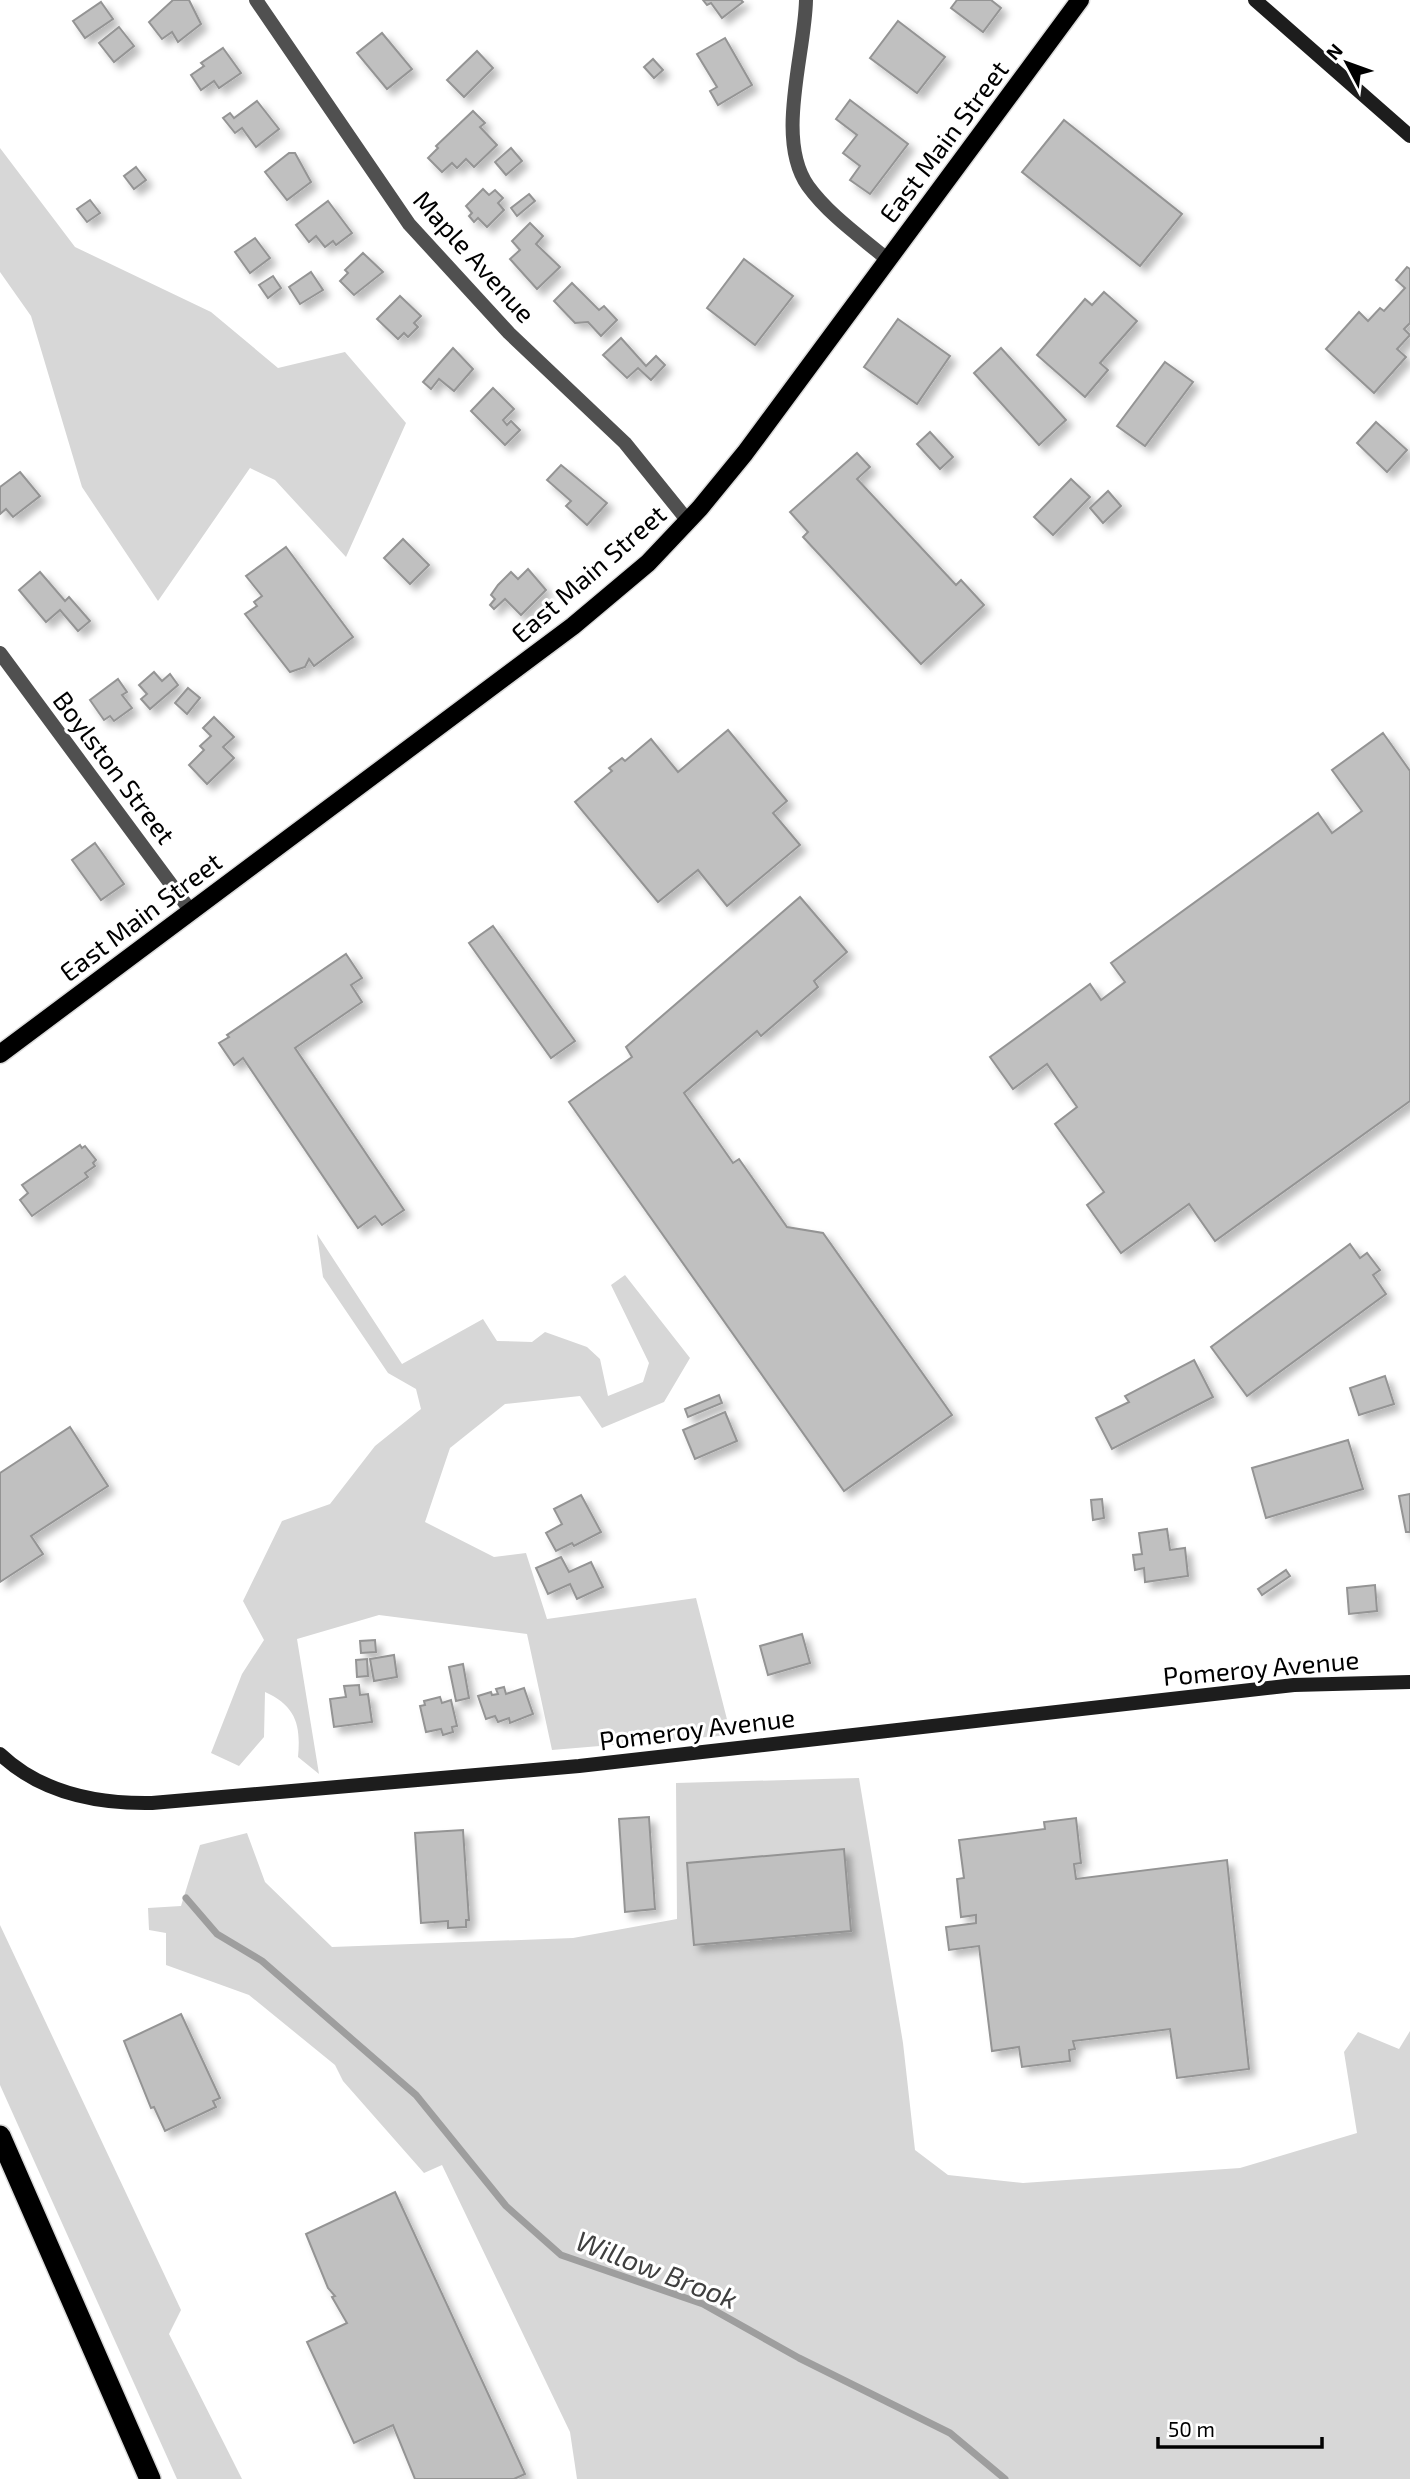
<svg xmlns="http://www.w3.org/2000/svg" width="1410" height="2479" viewBox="0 0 1410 2479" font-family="'Exo 2',sans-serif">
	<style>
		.green { fill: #d7d7d7 }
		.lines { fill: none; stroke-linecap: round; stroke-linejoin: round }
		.stream { stroke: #9e9e9e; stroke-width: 7 }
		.building { fill: #c0c0c0; stroke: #949494; stroke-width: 2; filter: url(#shadow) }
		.primary-casing { stroke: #dbdbdb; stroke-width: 21 }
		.motorway-casing { stroke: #dbdbdb; stroke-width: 24 }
		.minor { stroke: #505050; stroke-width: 14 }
		.secondary { stroke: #1d1d1d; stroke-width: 14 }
		.primary { stroke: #000; stroke-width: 18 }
		.motorway { stroke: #000; stroke-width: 21 }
		.labels { text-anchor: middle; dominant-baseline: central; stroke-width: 6; stroke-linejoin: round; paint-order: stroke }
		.street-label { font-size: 26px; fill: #000; stroke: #fff }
		.water-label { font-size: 28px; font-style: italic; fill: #3f3f3f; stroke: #fff }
	</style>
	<defs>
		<filter id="shadow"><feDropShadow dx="6" dy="6" stdDeviation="3.5" flood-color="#0004"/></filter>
	</defs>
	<rect width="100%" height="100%" fill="#fff"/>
	<g class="green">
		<path d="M0 148 75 247 211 312 278 368 345 352 406 423 346 557 275 480 250 468 158 601 82 487 31 316 0 272Z"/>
		<path d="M317 1234 402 1364 483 1319 497 1341 532 1342 545 1332 587 1347 600 1359 608 1396 643 1382 649 1363 611 1285 625 1275 690 1358 664 1402 602 1428 580 1396 505 1404 450 1448 425 1522 494 1557 526 1553 547 1619 696 1598 731 1735 552 1750 527 1634 379 1615 297 1639 319 1774 298 1757C301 1725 296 1706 265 1692L264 1737 239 1766 211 1753 242 1674 264 1640 243 1601 282 1521 330 1504 375 1446 421 1409 416 1389 388 1373 323 1277Z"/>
		<path d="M859 1778 903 2043 915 2150 948 2175 1023 2183 1240 2168 1357 2133 1344 2052 1358 2032 1399 2049 1410 2031V2479H577L570 2432 442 2165 424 2173 343 2081 335 2065 249 1995 166 1965V1933L149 1930 148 1908 181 1906 200 1845 247 1833 265 1882 332 1947 573 1938 677 1919 676 1783Z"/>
		<path d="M0 1925 181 2310 169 2334 242 2479H177L0 2085Z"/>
	</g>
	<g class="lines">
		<path class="stream" d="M186 1898 217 1934 262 1961 416 2095 506 2206 561 2255 703 2304 799 2358 950 2433 1005 2479"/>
	</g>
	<g class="building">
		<path d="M173 0H189L201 24 178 42 172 32 162 39 149 22Z"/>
		<path d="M703 0H741L743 2 722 18 711 3 707 5Z"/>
		<path d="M957 0H991L1001 8 983 32 951 8Z"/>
		<path d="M101 2 113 19 85 38 73 21Z"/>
		<path d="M898 21 945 57 917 93 870 58Z"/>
		<path d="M119 27 134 46 114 62 99 43Z"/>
		<path d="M382 33 412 69 387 89 357 53Z"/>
		<path d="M725 38 752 85 718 105 710 91 717 87 697 54Z"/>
		<path d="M223 48 241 73 219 88 214 81 201 90 191 75 204 66 201 63Z"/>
		<path d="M477 51 493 68 464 97 447 80Z"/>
		<path d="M653 59 663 70 654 78 644 67Z"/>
		<path d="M850 100 908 144 870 194 850 180 860 166 843 153 857 135 836 119Z"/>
		<path d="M257 101 279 129 256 147 242 128 235 133 223 118 230 113 234 118Z"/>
		<path d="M473 111 485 123 480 127 497 145 474 167 466 159 457 168 452 163 442 172 428 158 438 148 436 146Z"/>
		<path d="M1064 120 1182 214 1140 266 1022 172Z"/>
		<path d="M511 148 522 161 506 175 495 162Z"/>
		<path d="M289 153H295L311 182 287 200 265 172Z"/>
		<path d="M136 167 146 180 134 189 124 176Z"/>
		<path d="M483 189 489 195 495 190 503 198 498 203 504 210 487 227 478 218 474 222 469 216 472 213 466 206Z"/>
		<path d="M529 194 535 201 517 216 511 208Z"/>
		<path d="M90 200 100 213 87 222 77 209Z"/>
		<path d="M328 201 352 233 336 245 333 241 325 247 316 236 309 242 296 225Z"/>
		<path d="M530 223 543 236 536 244 560 267 537 289 510 259 520 250 512 241Z"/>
		<path d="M255 238 270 258 250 273 235 252Z"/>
		<path d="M363 253 383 272 354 295 340 281 348 273 345 270Z"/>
		<path d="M744 259 793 296 755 345 707 308Z"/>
		<path d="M1407 267 1410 269V323L1404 329 1410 335 1397 349 1406 357 1374 393 1326 349 1359 312 1368 321 1380 308 1384 311 1405 288 1396 280Z"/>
		<path d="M311 272 323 290 300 304 289 287Z"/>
		<path d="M273 276 281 288 268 298 259 285Z"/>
		<path d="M572 283 599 310 604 306 617 320 601 336 588 322 575 323 554 301Z"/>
		<path d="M1104 292 1137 321 1100 363 1108 370 1085 397 1037 355 1085 299 1092 305Z"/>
		<path d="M400 296 421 316 414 323 418 327 408 337 404 333 398 339 377 319Z"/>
		<path d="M898 319 950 356 917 404 864 367Z"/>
		<path d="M621 338 646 366 656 356 665 365 651 380 638 368 627 378 603 355Z"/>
		<path d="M453 348 473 369 454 391 439 379 431 389 423 382Z"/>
		<path d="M1001 348 1066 420 1039 445 974 373Z"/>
		<path d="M1165 362 1193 382 1145 446 1117 426Z"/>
		<path d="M493 388 514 409 503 420 507 425 511 421 520 430 505 445 471 411Z"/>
		<path d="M1376 422 1407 450 1387 472 1357 443Z"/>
		<path d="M930 432 953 457 940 469 917 444Z"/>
		<path d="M857 453 870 467 857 479 956 585 961 580 984 605 921 664 803 537 808 532 790 512Z"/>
		<path d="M561 465 607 503 587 525 566 506 571 501 547 480Z"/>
		<path d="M20 472 40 496 13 517 6 509 0 514V487Z"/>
		<path d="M1071 479 1090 497 1053 535 1034 517Z"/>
		<path d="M1108 491 1121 506 1103 523 1090 508Z"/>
		<path d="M403 539 429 565 410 584 384 558Z"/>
		<path d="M286 547 353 637 314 666 309 659 305 667 290 672 245 614 257 606 254 602 262 596 246 576Z"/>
		<path d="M528 569 546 590 521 615 505 599 494 609 490 605 495 599 491 595 498 585 511 572 518 579Z"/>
		<path d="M40 572 65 601 69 597 90 621 78 631 60 610 46 622 19 590Z"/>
		<path d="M154 672 162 681 170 674 178 685 150 709 141 699 147 694 139 685Z"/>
		<path d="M118 679 127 692 122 695 132 708 114 721 110 716 104 720 90 700Z"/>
		<path d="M188 688 200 698 187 714 175 703Z"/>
		<path d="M214 717 234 737 223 747 234 758 207 784 189 765 204 750 200 746 211 736 203 728Z"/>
		<path d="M728 730 787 801 773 813 800 845 727 906 698 870 658 902 575 802 612 771 609 768 622 758 625 761 651 739 678 772Z"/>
		<path d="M1383 733 1410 771V1101L1215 1241 1189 1204 1121 1253 1087 1205 1104 1192 1055 1124 1077 1107 1047 1064 1013 1089 990 1057 1090 984 1101 1000 1125 982 1111 963 1318 813 1332 833 1362 811 1332 770Z"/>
		<path d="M95 843 124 884 101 900 72 860Z"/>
		<path d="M800 897 847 952 814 981 818 987 761 1036 757 1031 684 1093 733 1163 739 1159 787 1227 823 1233 952 1415 844 1491 569 1102 632 1057 626 1047Z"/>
		<path d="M493 926 575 1041 551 1058 469 943Z"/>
		<path d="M346 954 362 978 351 985 362 1002 295 1048 404 1210 382 1225 375 1216 358 1228 243 1058 234 1065 219 1043 229 1037 227 1035Z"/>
		<path d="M80 1145 82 1148 85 1146 96 1160 93 1163 95 1166 85 1173 88 1177 32 1216 20 1200 28 1193 22 1185Z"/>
		<path d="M1350 1244 1360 1258 1367 1253 1380 1270 1373 1275 1386 1294 1247 1396 1211 1347Z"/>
		<path d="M1194 1360 1213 1397 1112 1449 1096 1418 1129 1402 1125 1396Z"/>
		<path d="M1385 1376 1394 1404 1359 1415 1350 1388Z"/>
		<path d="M719 1395 722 1403 688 1417 685 1409Z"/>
		<path d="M725 1412 737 1441 695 1459 683 1430Z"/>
		<path d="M70 1427 108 1486 31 1536 43 1554 0 1582V1473Z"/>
		<path d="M1348 1440 1363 1489 1266 1518 1252 1468Z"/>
		<path d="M1410 1494V1532H1406L1399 1496Z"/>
		<path d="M581 1495 601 1532 574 1546 572 1543 556 1551 546 1533 562 1524 554 1509Z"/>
		<path d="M1102 1499 1104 1518 1093 1520 1091 1500Z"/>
		<path d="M1167 1529 1170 1550 1185 1548 1188 1576 1145 1582 1144 1568 1135 1570 1133 1555 1142 1554 1139 1533Z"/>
		<path d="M561 1557 569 1572 591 1562 603 1587 577 1599 570 1584 548 1594 536 1568Z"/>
		<path d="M1286 1570 1290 1576 1262 1595 1258 1589Z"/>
		<path d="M1375 1585 1377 1611 1349 1614 1347 1588Z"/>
		<path d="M802 1634 810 1663 768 1675 760 1646Z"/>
		<path d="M375 1640 376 1652 361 1653 360 1641Z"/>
		<path d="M394 1655 397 1677 374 1681 370 1659Z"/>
		<path d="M367 1659 368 1676 357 1677 356 1660Z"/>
		<path d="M463 1664 469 1698 456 1701 449 1667Z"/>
		<path d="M359 1685 360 1695 368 1694 372 1722 334 1727 330 1699 346 1697 344 1686Z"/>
		<path d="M504 1687 506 1694 524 1688 533 1714 510 1723 509 1718 498 1722 495 1716 486 1719 478 1696 491 1692 492 1695 498 1694 496 1689Z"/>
		<path d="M440 1697 442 1703 451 1700 457 1726 452 1727 453 1732 443 1735 441 1729 426 1732 420 1706 425 1705 424 1701Z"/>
		<path d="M649 1817 655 1909 625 1912 619 1819Z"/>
		<path d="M1076 1818 1081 1863 1074 1864 1076 1879 1227 1860 1249 2069 1177 2078 1170 2029 1073 2041 1075 2049 1069 2050 1070 2061 1022 2067 1019 2047 992 2051 979 1946 949 1950 946 1927 976 1923V1915L961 1917 957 1879 964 1878 959 1840 1045 1829 1044 1822Z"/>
		<path d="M463 1830 469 1920H466V1927L448 1928V1921L421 1923 415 1833Z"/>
		<path d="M844 1849 851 1931 694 1945 687 1863Z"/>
		<path d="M181 2014 220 2098 213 2101 216 2107 165 2131 154 2107 151 2108 124 2041Z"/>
		<path d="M395 2192 525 2474 514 2479H415L393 2425 354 2443 307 2342 347 2323 332 2297 335 2296 328 2288 306 2234Z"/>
	</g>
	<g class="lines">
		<g class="primary-casing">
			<path id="primary" d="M0 1054 573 626 648 563 700 508 745 453 1080 0"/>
		</g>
		<g class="motorway-casing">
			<path id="motorway" d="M0 2136 150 2479"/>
		</g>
		<g class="minor">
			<path d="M256 0 409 224 509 333 625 443 688 521"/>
			<path d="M806 0C805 54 775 139 808 186 829 215 861 237 888 260"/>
			<path d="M0 653 190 910"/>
		</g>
		<g class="secondary">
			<path d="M1255 0 1410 136"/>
			<path d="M0 1754C41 1793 97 1804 152 1803L579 1766 1294 1685 1410 1682"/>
		</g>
		<use href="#primary" class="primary"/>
		<use href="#motorway" class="motorway"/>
	</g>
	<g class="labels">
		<g class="street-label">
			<text transform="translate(943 141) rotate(-53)">East Main Street</text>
			<text transform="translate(475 256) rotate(48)">Maple Avenue</text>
			<text transform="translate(588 573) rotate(-41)">East Main Street</text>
			<text transform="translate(115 767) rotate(53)">Boylston Street</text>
			<text transform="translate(140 916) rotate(-37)">East Main Street</text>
			<text transform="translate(1261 1667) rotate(-5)">Pomeroy Avenue</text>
			<text transform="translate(697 1728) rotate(-7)">Pomeroy Avenue</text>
		</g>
		<g class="water-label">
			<text transform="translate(657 2269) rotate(21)">Willow Brook</text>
		</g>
	</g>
	<g transform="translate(1347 63) rotate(311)" stroke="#ffffff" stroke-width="5" paint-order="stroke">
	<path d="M0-5L12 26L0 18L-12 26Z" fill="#000000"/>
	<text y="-10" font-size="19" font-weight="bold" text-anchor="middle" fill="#000000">N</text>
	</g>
	<path d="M1158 2437v10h164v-10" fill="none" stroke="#000000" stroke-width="3.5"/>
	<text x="1168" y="2437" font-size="21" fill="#000000" stroke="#ffffff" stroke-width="5" paint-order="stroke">50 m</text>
</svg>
